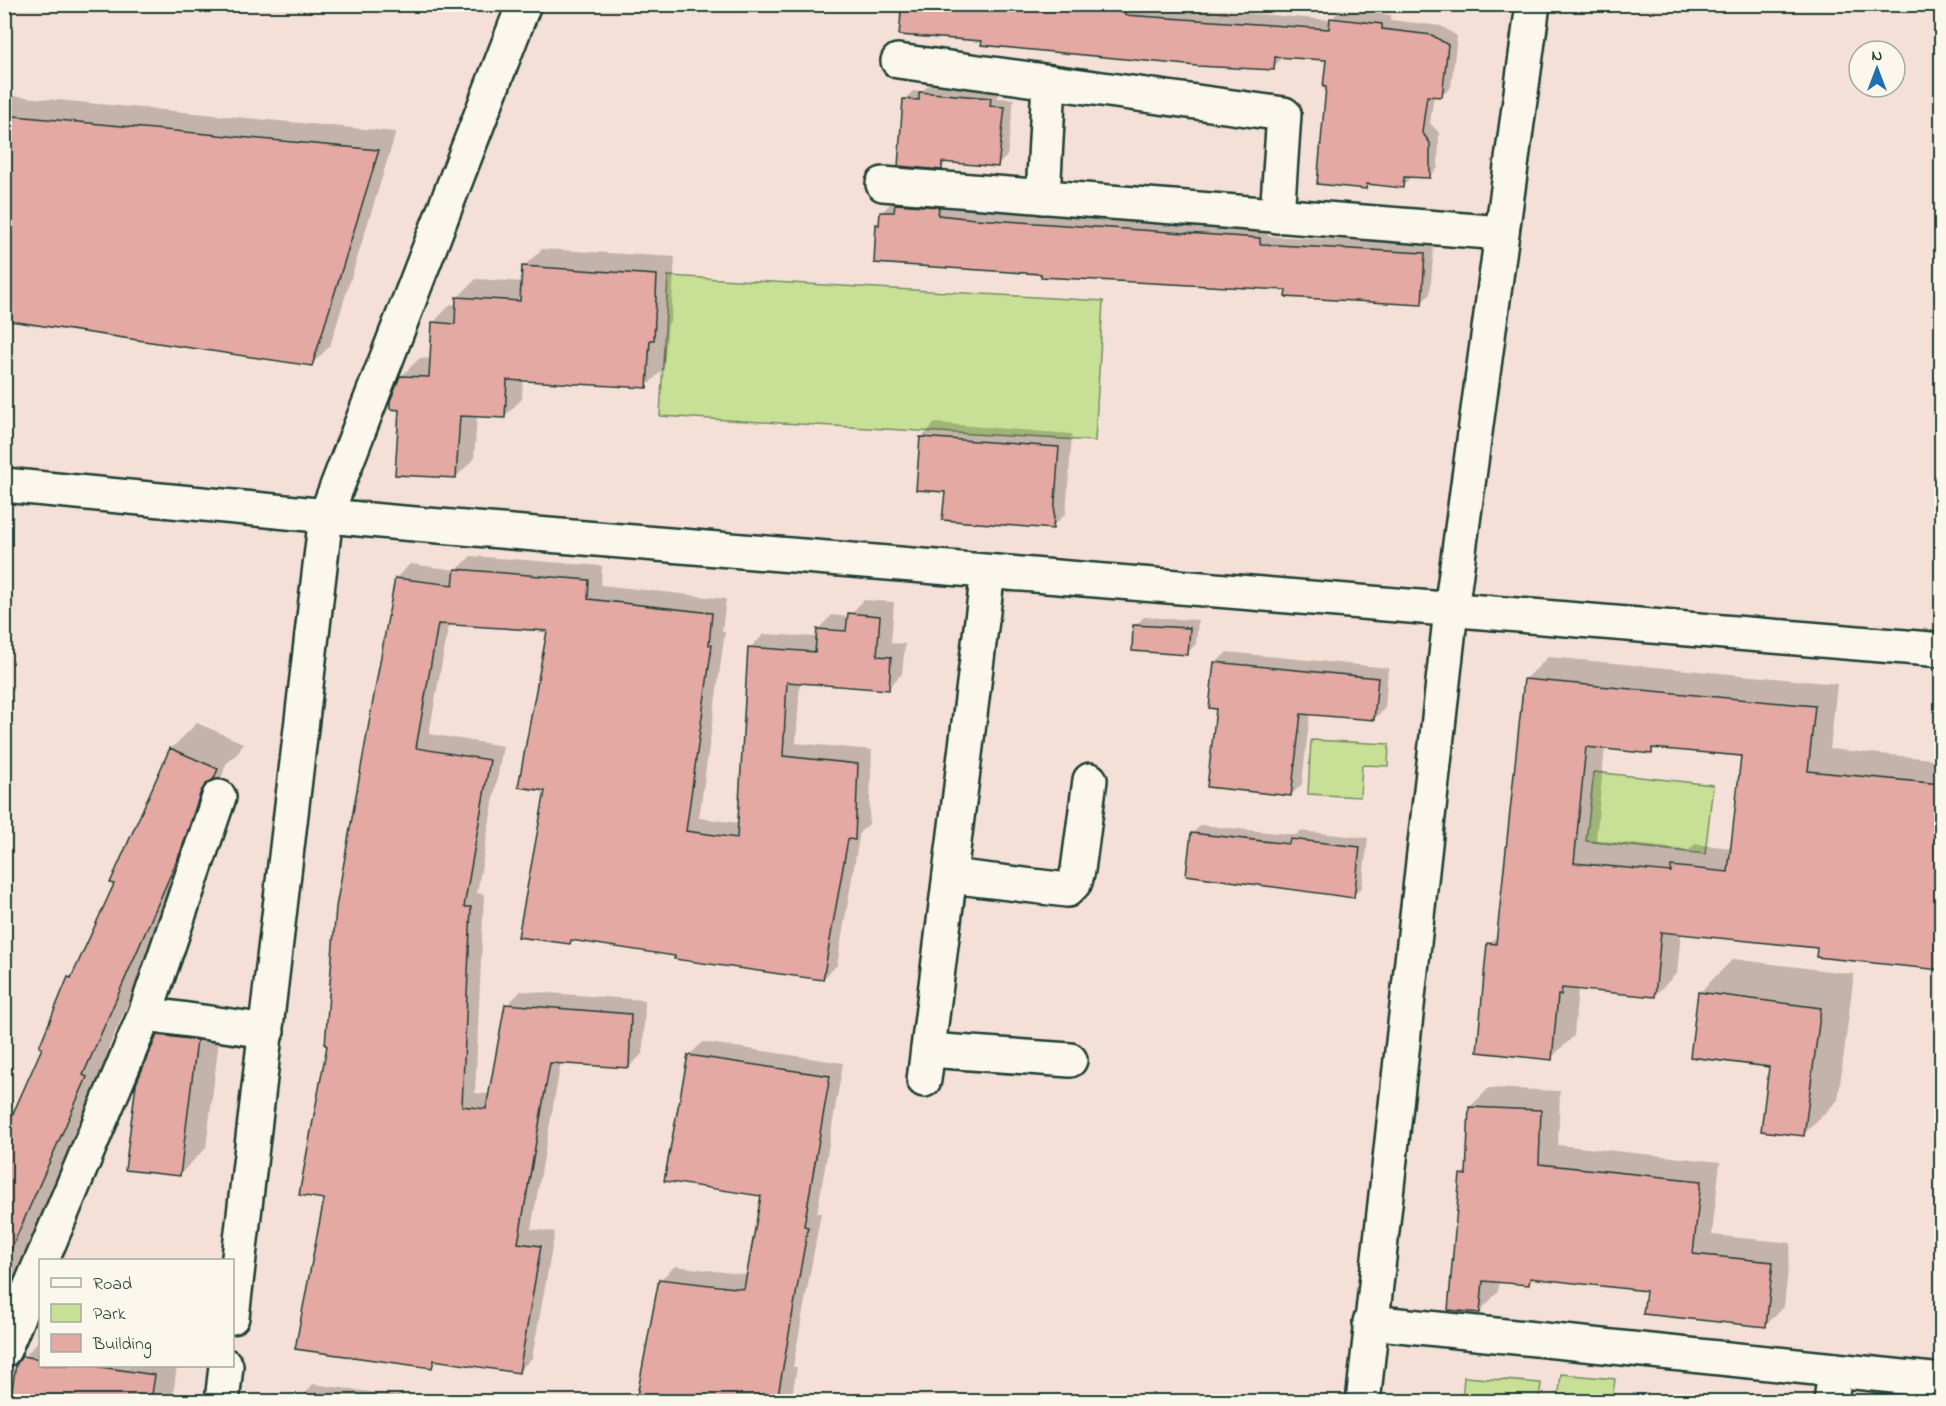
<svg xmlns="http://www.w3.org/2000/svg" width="1946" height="1406" viewBox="0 0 1946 1406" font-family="'Indie Flower',sans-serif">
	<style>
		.green { fill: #c8e096; stroke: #748e65; stroke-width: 1.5 }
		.shadow { fill: #0003; fill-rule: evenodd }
		.building { fill: #e3a9a2; stroke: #1f3d34; stroke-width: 1.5; fill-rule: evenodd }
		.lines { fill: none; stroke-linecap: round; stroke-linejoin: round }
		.minor-casing { stroke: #1f3d34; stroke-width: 38 }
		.minor { stroke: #fbf7ec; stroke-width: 33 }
	</style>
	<rect width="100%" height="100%" fill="#f4e0d6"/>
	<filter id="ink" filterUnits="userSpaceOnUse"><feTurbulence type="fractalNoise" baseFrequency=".0167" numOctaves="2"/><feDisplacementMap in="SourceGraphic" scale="12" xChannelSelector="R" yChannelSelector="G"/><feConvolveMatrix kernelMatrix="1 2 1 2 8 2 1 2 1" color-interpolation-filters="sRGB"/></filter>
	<g filter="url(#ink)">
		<g class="green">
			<path d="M668 276 1103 301 1095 441 660 416Z"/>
			<path d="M1311 740 1389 744 1388 766 1362 765 1360 797 1308 794Z"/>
			<path d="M1594 772 1713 785 1705 854 1586 841Z"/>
			<path d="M1561 1374 1615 1379 1612 1401H1558Z"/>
			<path d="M1464 1377 1541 1383 1539 1401H1462Z"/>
		</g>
		<g class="shadow">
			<path d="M899 4H1134L1331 20 1340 10 1391 15 1390 20 1441 26 1457 36 1451 87 1442 96 1434 95 1430 123 1439 133 1438 168 1429 177H1411L1402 186 1371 182 1365 188 1328 85 1327 58 1283 56 1273 68 983 40 899 19Z"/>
			<path d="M930 84 999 89 998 98 1014 99 1007 156 998 165 948 161 941 168 904 100 913 91H922Z"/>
			<path d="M4 95 396 132 330 346 312 364 4 319Z"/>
			<path d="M906 195 947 199V206L985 211 1268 229V236L1434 245 1430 294 1421 303 1287 289 1060 277 875 261 878 225 881 222 882 212 891 203 897 204Z"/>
			<path d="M542 249 675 257 671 320 668 324 664 368 646 387 523 379 522 399 504 417 477 415 474 459 456 477 401 376 420 358 431 359 433 323 451 304 457 305V298L476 279 523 282V267Z"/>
			<path d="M935 423 1072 434 1066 513 1052 527 946 490 922 437Z"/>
			<path d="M471 556 602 566 601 585 726 599 722 631 725 632 699 818 739 823 750 648 764 634 817 637 818 629 832 615 849 617 863 600 894 602 891 643 905 644 902 674 888 688 800 682 796 743 872 750 869 824 860 832 837 965 823 979 573 939 570 943 547 789 549 630 449 623 429 734 503 746 477 893 484 894 475 1093 490 1094 507 1005 521 991 645 1000 643 1053 629 1067 561 1062 531 1229 555 1232 532 1358 518 1372 439 1359 432 1366 325 1197 329 1044 396 578 410 564 457 570Z"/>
			<path d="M1144 617 1198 620 1196 644 1187 653 1135 626Z"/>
			<path d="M1227 652 1388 668 1385 708 1374 719 1310 713 1302 784 1291 795 1216 663Z"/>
			<path d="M1548 657 1837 684 1830 749 1942 760V968L1818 956 1819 947 1681 933 1677 973 1654 996 1578 988 1574 1036 1551 1058 1489 944 1499 934 1526 679ZM1657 746 1742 755 1732 848 1695 844 1689 850 1596 840 1605 747 1651 752Z"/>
			<path d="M197 723 243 743 239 752 226 764 206 824 108 1049 111 1051 4 1303V1138L44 1048 40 1046 70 977 76 971 116 884 171 749Z"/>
			<path d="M1201 825 1296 835 1300 831 1368 838 1362 887 1353 896 1192 834Z"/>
			<path d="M1733 959 1854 974 1838 1100 1804 1134 1771 1065 1699 993Z"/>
			<path d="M184 1009 222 1015 206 1148 180 1174 158 1035Z"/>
			<path d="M703 1042 843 1063 817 1213H821L793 1367H797L791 1402H657L661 1279 675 1266 748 1275 763 1195 689 1055Z"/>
			<path d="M1489 1088 1560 1091 1558 1145 1720 1162 1712 1235 1791 1243 1784 1306 1765 1326 1647 1290 1535 1277 1528 1284 1499 1281 1498 1292 1479 1312 1461 1175 1467 1169 1470 1107Z"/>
			<path d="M40 1339V1366H177L172 1402H12L17 1365Z"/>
			<path d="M313 1384 443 1402H299Z"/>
		</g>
		<g class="building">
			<path d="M902 4H1043L1125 12V15L1329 29 1330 18 1382 24V29L1432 35 1448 45 1442 97 1427 96 1422 132 1430 143V178L1404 177 1403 188 1367 184 1366 189 1317 184 1326 87H1323L1326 60 1275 57 1274 70 1197 66 981 45 982 41 899 35Z"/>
			<path d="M919 92 991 98 990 106 1005 107 998 167 942 162V170L898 166 903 99 919 100Z"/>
			<path d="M4 115 379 150 312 366 4 320Z"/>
			<path d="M895 204 939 207 938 215 975 219 1260 238V244L1425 253 1422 305 1285 297 1286 290 1059 278 1041 277V274L874 263 876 224 879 225 880 212H894Z"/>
			<path d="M522 266 657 275 654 340H650L647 388 507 380 505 418 460 416 456 478 395 475 399 410 390 409V401L400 376 429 377 432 322 455 324 456 297 520 301Z"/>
			<path d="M920 437 1059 447 1053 529 942 520 945 492 916 490Z"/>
			<path d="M455 569 589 580 588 599 712 613 709 645H712L686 831 737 838 748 647 815 652 817 629 846 631 848 613 880 616 877 656 891 657 889 690 787 682 783 756 858 764 855 840 848 839 823 980 674 959 675 956 571 940 570 944 518 937 545 791 518 787 547 631 438 624 416 748 490 760 464 907H471L462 1106 486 1109 505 1004 631 1014 629 1068 550 1063 518 1243 541 1246 519 1373 434 1360 432 1368 295 1349 324 1199 299 1195 327 1046 325 1045 336 907 395 578 453 585Z"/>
			<path d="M1133 625 1190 628 1188 655 1132 651Z"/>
			<path d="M1214 662 1378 678 1374 720 1301 714 1291 796 1207 787 1216 709 1209 708Z"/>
			<path d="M1524 679 1815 706 1808 771 1941 784V970L1816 957 1817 948 1661 932 1655 997 1562 988 1561 995H1558L1552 1060 1477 1052 1487 943 1496 944ZM1586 747 1652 754V748L1741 756 1728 872 1671 866V872L1574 863Z"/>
			<path d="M170 748 218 769 213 780 201 791 181 851 83 1075 87 1077 4 1265V1134L42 1048 39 1047 68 977 71 978 114 884 110 883Z"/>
			<path d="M1191 833 1289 844 1290 839 1360 847 1354 898 1186 875Z"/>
			<path d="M1698 992 1821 1008 1804 1136 1761 1131 1769 1067 1690 1057Z"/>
			<path d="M157 1035 197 1040 180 1176 125 1170 136 1084Z"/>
			<path d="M688 1055 830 1076 804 1226 808 1227 777 1401H636L659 1279 744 1289 761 1196 664 1181Z"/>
			<path d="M1469 1107 1541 1110 1539 1164 1701 1181 1693 1254 1773 1262 1766 1327 1643 1314 1646 1291 1530 1278 1529 1285 1483 1281 1480 1313 1448 1310 1460 1174 1466 1175Z"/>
			<path d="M22 1356 40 1359V1365H87L155 1375 151 1401H10L16 1365Z"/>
		</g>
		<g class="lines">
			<g class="minor-casing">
				<g id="minor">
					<path d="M898 61 1284 114 1277 216"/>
					<path d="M883 184 1502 233"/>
					<path d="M1043 197 1049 82"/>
					<path d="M4 485 391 522 1942 650"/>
					<path d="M950 876 1067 890 1075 882 1078 870 1090 780"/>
					<path d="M145 1014 267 1031"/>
					<path d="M928 1050 1070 1060"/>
					<path d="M924 1080 988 572"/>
					<path d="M42 1260 145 1014 219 797"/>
					<path d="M232 1317 326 515 524 4"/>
					<path d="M1370 1322 1942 1381"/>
					<path d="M4 1350 40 1264"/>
					<path d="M222 1402 226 1366"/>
					<path d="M1363 1402 1451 610 1533 4"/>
					<path d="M1831 1402 1835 1370"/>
				</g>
			</g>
			<use href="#minor" class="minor"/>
		</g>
	</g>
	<rect width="1946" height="1406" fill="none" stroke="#fbf7ec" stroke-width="24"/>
	<rect x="12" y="12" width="1922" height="1382" fill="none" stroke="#1f3d34" stroke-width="2" filter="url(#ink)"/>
	<rect x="39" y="1259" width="195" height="108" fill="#fbf7ec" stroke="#a3ada2" stroke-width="1.5"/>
	<rect x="51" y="1278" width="30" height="9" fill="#fbf7ec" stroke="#a3ada2" stroke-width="1.5"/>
	<text x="93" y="1289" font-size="18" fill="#1f3d34">Road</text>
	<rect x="51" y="1304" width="30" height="18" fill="#c8e096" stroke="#a3ada2" stroke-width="1.5"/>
	<text x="93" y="1319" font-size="18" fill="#1f3d34">Park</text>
	<rect x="51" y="1334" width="30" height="18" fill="#e3a9a2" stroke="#a3ada2" stroke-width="1.5"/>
	<text x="93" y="1349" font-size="18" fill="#1f3d34">Building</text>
	<g transform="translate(1877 69)"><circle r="28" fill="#fbf7ec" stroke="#a3ada2" stroke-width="1.5"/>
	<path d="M0-4.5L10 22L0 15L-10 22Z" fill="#1f6fb2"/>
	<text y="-9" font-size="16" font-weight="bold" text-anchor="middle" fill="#1f3d34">N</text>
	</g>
</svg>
